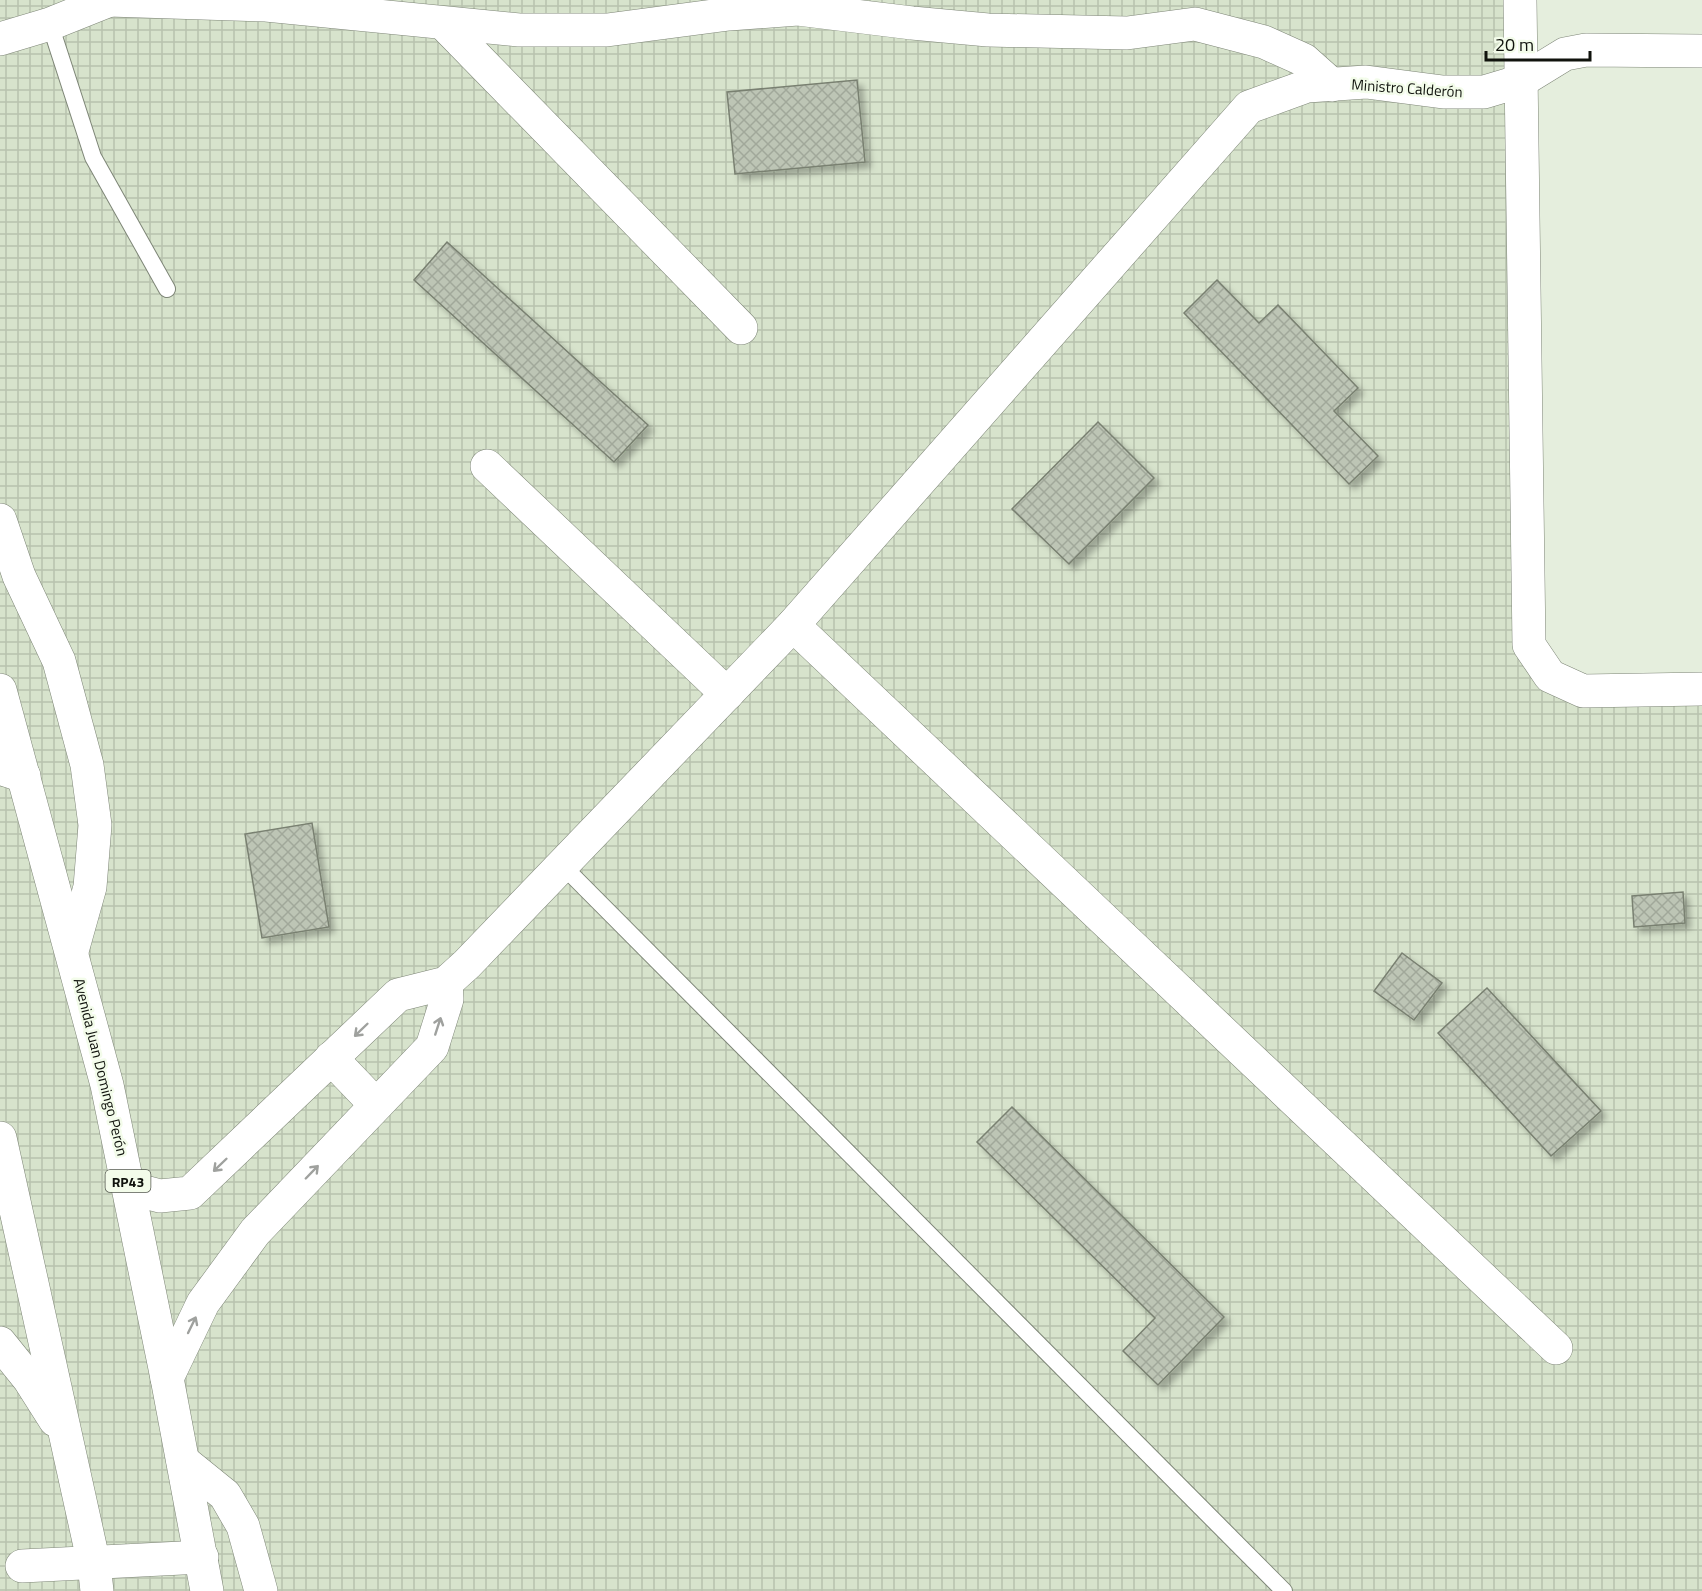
<svg xmlns="http://www.w3.org/2000/svg" width="1702" height="1591" viewBox="0 0 1702 1591" font-family="'Titillium Web',sans-serif">
	<style>
		.industrial { fill: url(#industrial-grid) }
		.building { fill: url(#building-cross-hatch); stroke: #798071; stroke-width: 1.5; filter: url(#shadow) }
		.lines { fill: none; stroke-linecap: round; stroke-linejoin: round }
		.lane-casing { stroke: #7e8677; stroke-width: 18 }
		.street-casing { stroke: #7e8677; stroke-width: 34 }
		.primary-casing { stroke: #7e8677; stroke-width: 34 }
		.lane { stroke: #fff; stroke-width: 16 }
		.street { stroke: #fff; stroke-width: 33 }
		.primary { stroke: #fff; stroke-width: 33 }
		.oneway { stroke: #9fa19e }
		.labels { text-anchor: middle; dominant-baseline: central; stroke-width: 5; stroke-linejoin: round; paint-order: stroke }
		.shield { fill: #f3fcea; stroke: #54594f; stroke-width: 1.5 }
		.shield-label { font-size: 14px; font-weight: bold; fill: #10130d }
		.street-label { font-size: 15px; fill: #10130d; stroke: #f3fcea }
	</style>
	<defs>
		<pattern id="industrial-grid" width="8" height="8" patternUnits="userSpaceOnUse" patternTransform="scale(1.5)"><rect width="8" height="8" fill="#d7e3cc"/><path d="M0 4h8M4 0v8" fill="none" stroke="#b8c2ae"/></pattern>
		<pattern id="building-cross-hatch" width="8" height="8" patternUnits="userSpaceOnUse" patternTransform="scale(1.5)"><rect width="8" height="8" fill="#bdc5b5"/><path d="M0 0l8 8M0 8l8-8" fill="none" stroke="#a1a89a"/></pattern>
		<filter id="shadow"><feDropShadow dx="5.5" dy="5.5" stdDeviation="3" flood-color="#0004"/></filter>
	</defs>
	<rect width="100%" height="100%" fill="#e5eedd"/>
	<path class="industrial" d="M0 0H1520L1529 645 1550 676 1702 689V1591H0Z"/>
	<g class="building">
		<path d="M857 80 865 162 735 174 727 92Z"/>
		<path d="M447 242 648 425 614 462 414 280Z"/>
		<path d="M1217 280 1259 323 1278 305 1358 388 1334 411 1378 456 1349 484 1184 313Z"/>
		<path d="M1098 422 1154 478 1069 564 1012 509Z"/>
		<path d="M312 823 329 927 262 938 245 834Z"/>
		<path d="M1683 892 1685 923 1634 927 1632 896Z"/>
		<path d="M1402 953 1442 983 1414 1020 1374 991Z"/>
		<path d="M1487 988 1601 1111 1551 1156 1438 1033Z"/>
		<path d="M1012 1107 1224 1317 1158 1385 1123 1351 1155 1318 977 1142Z"/>
	</g>
	<g class="lines">
		<g class="lane-casing">
			<g id="lane">
				<path d="M50 24 93 157 167 289"/>
				<path d="M562 865 1284 1591"/>
			</g>
		</g>
		<g class="street-casing">
			<g id="street">
				<path d="M109 0 266 5 519 30H607L729 14 798 9 912 23 988 30 1127 33 1195 24 1264 42 1304 60 1332 85"/>
				<path d="M1520 0 1529 645 1550 676 1583 691 1702 689"/>
				<path d="M444 24 741 328"/>
				<path d="M0 39 50 24 110 0"/>
				<path d="M487 466 727 694"/>
				<path d="M0 520 19 576 59 661 87 765 95 825 90 887 72 951"/>
				<path d="M793 625 1556 1348"/>
				<path d="M0 768 24 776"/>
				<path d="M331 1058 376 1105"/>
				<path d="M0 1138 94 1564 97 1591"/>
				<path d="M129 1188 160 1196 190 1193 398 995 446 983 467 964 793 625 1249 107 1307 86 1366 82 1443 92H1484L1521 81 1565 54 1586 50 1702 51"/>
				<path d="M0 1343 29 1379 55 1420"/>
				<path d="M167 1378 203 1303 255 1232 432 1047 447 999 446 983"/>
				<path d="M183 1461 225 1495 243 1526 261 1591"/>
				<path d="M22 1566 202 1557"/>
			</g>
		</g>
		<g class="primary-casing">
			<path id="primary" d="M0 690 107 1085 167 1378 207 1591"/>
		</g>
		<use href="#lane" class="lane"/>
		<use href="#street" class="street"/>
		<use href="#primary" class="primary"/>
	</g>
	<defs><path id="oneway-shaft" d="M-6 0H5M1.5-3L5.5 0L1.5 3" fill="none" stroke-width="1.6" stroke-linecap="round" stroke-linejoin="round" transform="scale(1.5)"/></defs>
	<g class="oneway">
		<use href="#oneway-shaft" transform="translate(438 1026) rotate(-72)"/>
		<use href="#oneway-shaft" transform="translate(361 1030) rotate(136)"/>
		<use href="#oneway-shaft" transform="translate(220 1165) rotate(136)"/>
		<use href="#oneway-shaft" transform="translate(312 1172) rotate(-46)"/>
		<use href="#oneway-shaft" transform="translate(192 1325) rotate(-64)"/>
	</g>
	<g class="labels">
		<rect class="shield" x="105.5" y="1170" width="45" height="22" rx="4.5"/>
		<g class="shield-label">
			<text x="128" y="1181">RP43</text>
		</g>
		<g class="street-label">
			<text transform="translate(1407 88) rotate(4)">Ministro Calderón</text>
			<text transform="translate(101 1067) rotate(76)">Avenida Juan Domingo Perón</text>
		</g>
	</g>
	<path d="M1486 51v9h104v-9" fill="none" stroke="#10130d" stroke-width="3"/>
	<text x="1495" y="51" font-size="18" fill="#10130d" stroke="#f3fcea" stroke-width="4.5" paint-order="stroke">20 m</text>
</svg>
